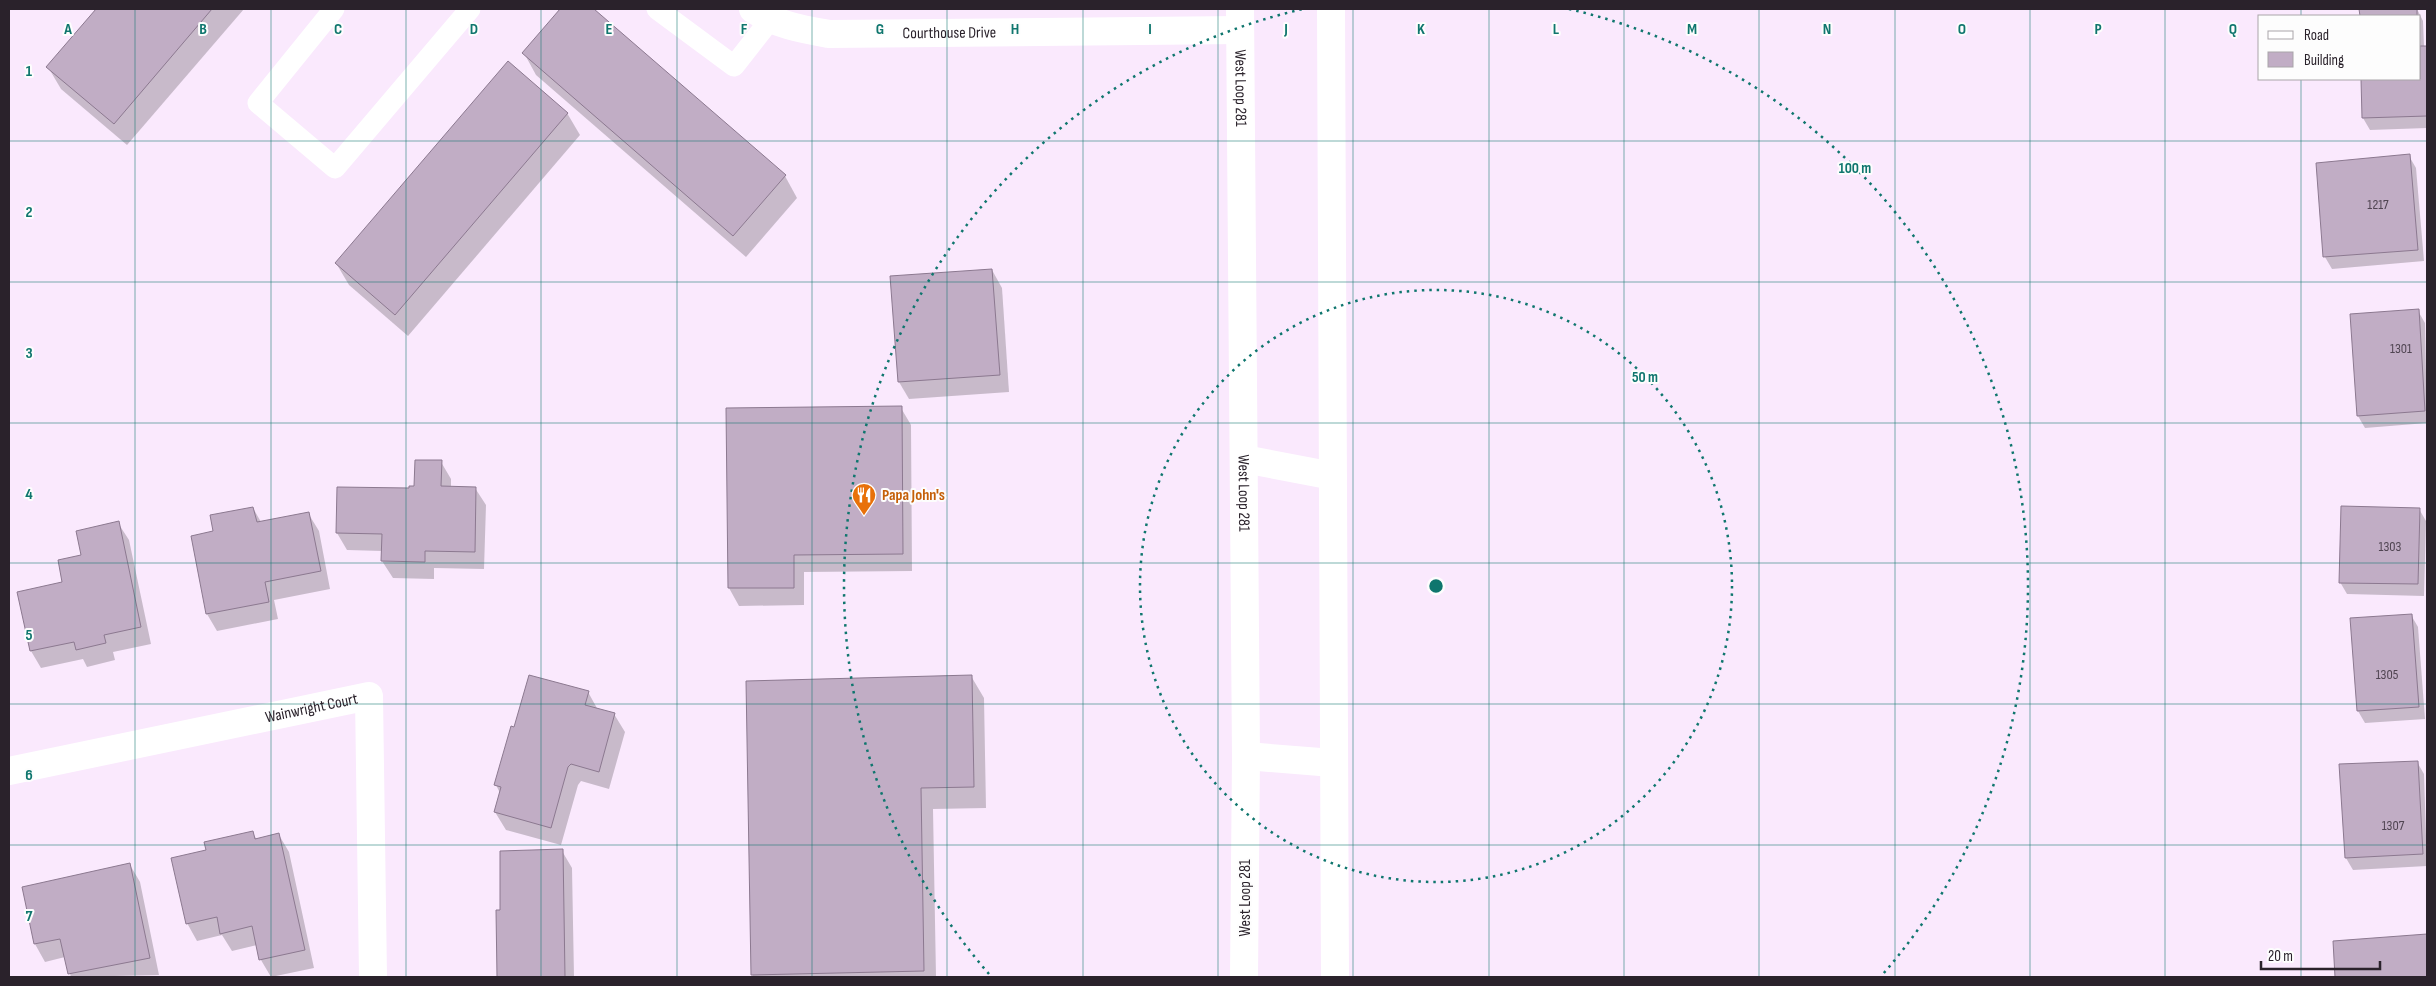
<svg xmlns="http://www.w3.org/2000/svg" width="2436" height="986" viewBox="0 0 2436 986" font-family="'Sofia Sans Condensed',sans-serif">
	<style>
		.shadow { fill: #0003 }
		.building { fill: #c1adc5; stroke: #8c7990 }
		.lines { fill: none; stroke-linecap: round; stroke-linejoin: round }
		.service { stroke: #fff; stroke-width: 21 }
		.minor { stroke: #fff; stroke-width: 28 }
		.trunk { stroke: #fff; stroke-width: 28 }
		.grid { fill: none; stroke: #0f766e; stroke-width: 1; stroke-opacity: 0.55 }
		.ring { fill: none; stroke: #0f766e; stroke-width: 2.5; stroke-dasharray: 2.5 5 }
		.labels { text-anchor: middle; dominant-baseline: central; stroke-width: 4; stroke-linejoin: round; paint-order: stroke }
		.number-label { font-size: 14px; fill: #504552 }
		.street-label { font-size: 16px; fill: #2a222b; stroke: #fdfdfd }
		.food-label { font-size: 16px; font-weight: bold; fill: #c56008; stroke: #fdfdfd; text-anchor: start }
		.grid-label { font-size: 16px; text-anchor: middle; font-weight: bold; fill: #0f766e; stroke: #fdfdfd; stroke-width: 4; stroke-linejoin: round; paint-order: stroke }
		.centre { fill: #0f766e; stroke: #fdfdfd; stroke-width: 2.5 }
		.ring-label { font-size: 15px; text-anchor: middle; font-weight: bold; fill: #0f766e; stroke: #fdfdfd; stroke-width: 4; stroke-linejoin: round; paint-order: stroke }
	</style>
	<rect width="100%" height="100%" fill="#fae9fd"/>
	<g class="shadow">
		<path d="M97 9H244L127 145 61 89 48 67Z"/>
		<path d="M562 9H593L785 176 797 198 746 257 536 75 524 53Z"/>
		<path d="M2417 9 2423 21 2424 47H2427V128L2370 130 2363 118 2362 79H2420V16H2361V10Z"/>
		<path d="M567 113 580 135 408 336 349 285 336 263Z"/>
		<path d="M2409 156 2416 168 2424 261 2332 269 2325 257Z"/>
		<path d="M992 270 1002 288 1009 392 909 399 899 382Z"/>
		<path d="M2418 311 2425 323 2427 423 2365 428 2358 416Z"/>
		<path d="M901 408 911 425 912 571 804 572V605L739 606 729 588Z"/>
		<path d="M441 462 451 479V487L475 488 486 505 484 569 434 568V579L393 578 382 561 383 551 347 550 337 533 415 487Z"/>
		<path d="M253 508 261 522 308 513 319 531 330 589 274 600 278 619 217 631 207 614 192 537 215 532Z"/>
		<path d="M2419 509 2426 521 2424 596 2347 594 2340 582Z"/>
		<path d="M118 523 129 540 151 644 113 652 115 660 87 667 83 659 41 668 31 651 64 583Z"/>
		<path d="M2411 615 2418 627 2425 719 2365 723 2358 711 2351 619Z"/>
		<path d="M971 676 984 698 986 808 933 809 936 977H754L752 975Z"/>
		<path d="M588 692 598 710 614 714 625 732 609 789 581 781 578 785 561 845 506 830 495 812 500 793 496 785 515 728Z"/>
		<path d="M2417 762 2424 774 2427 866 2353 870 2346 858Z"/>
		<path d="M252 832 257 840 279 835 289 852 314 968 271 977 261 960 257 945 232 951 222 935 197 941 187 923 208 851Z"/>
		<path d="M562 851 572 868 574 977H498L497 912 502 911Z"/>
		<path d="M130 865 140 882 159 975 71 977 65 957 45 962 35 944 23 888Z"/>
		<path d="M2427 935V977H2337L2334 942Z"/>
	</g>
	<g class="building">
		<path d="M96 9H212L114 124 46 67Z"/>
		<path d="M560 9H594L786 175 733 236 522 53Z"/>
		<path d="M2359 9H2417V16H2360Z"/>
		<path d="M2420 46H2427V116L2362 118 2361 79H2420Z"/>
		<path d="M508 61 568 113 395 315 335 263Z"/>
		<path d="M2410 154 2418 250 2323 257 2316 163Z"/>
		<path d="M992 269 1000 375 898 382 890 276Z"/>
		<path d="M2419 309 2425 411 2357 416 2350 314Z"/>
		<path d="M902 406 903 554 794 555V588H728L726 408Z"/>
		<path d="M415 460H442L441 486 476 487 475 552 425 551V562L381 561 382 534 336 533 337 487 409 488V486H414Z"/>
		<path d="M2341 506 2420 508 2418 584 2339 583Z"/>
		<path d="M253 507 257 522 309 512 321 571 265 582 269 602 206 614 191 536 213 531 210 515Z"/>
		<path d="M119 521 141 627 104 635 106 643 76 650 74 642 30 651 17 592 62 582 58 560 81 555 76 531Z"/>
		<path d="M2412 614 2419 707 2357 711 2350 618Z"/>
		<path d="M529 675 589 691 585 705 615 713 599 772 571 764 568 767 551 828 494 812 501 787 494 785 511 726 514 727Z"/>
		<path d="M972 675 974 787 921 788 924 971 751 975 746 681Z"/>
		<path d="M2418 761 2423 854 2345 858 2339 764Z"/>
		<path d="M253 831 255 839 279 833 305 950 259 960 252 926 220 934 217 917 186 924 171 858 206 850 204 842Z"/>
		<path d="M563 849 565 977H497L496 910H500V851Z"/>
		<path d="M130 863 150 958 68 974 60 939 34 944 22 887Z"/>
		<path d="M2427 934V977H2335L2333 941Z"/>
	</g>
	<g class="lines">
		<g class="service">
			<path d="M334 9 258 103 335 168 470 9"/>
			<path d="M657 9 734 66 770 20"/>
		</g>
		<g class="minor">
			<path id="s1" d="M753 9C777 25 801 29 829 34L1240 30"/>
			<path id="s2" d="M9 771 369 696 373 977"/>
		</g>
		<g class="trunk">
			<path id="s3" d="M1240 9 1246 756 1244 977"/>
			<path d="M1331 9 1335 977"/>
			<path d="M1244 459 1333 476"/>
			<path d="M1246 756 1333 763"/>
		</g>
	</g>
	<path class="grid" d="M135 9V977M271 9V977M406 9V977M541 9V977M677 9V977M812 9V977M947 9V977M1083 9V977M1218 9V977M1353 9V977M1489 9V977M1624 9V977M1759 9V977M1895 9V977M2030 9V977M2165 9V977M2301 9V16M2301 79V977M9 141H2427M9 282H2427M9 423H2427M9 563H2427M9 704H2427M9 845H2427"/>
	<g class="ring">
		<circle cx="1436" cy="586" r="296"/>
		<path d="M989 974A592 592 0 0 1 1303 9M1569 9A592 592 0 0 1 1883 974"/>
	</g>
	<defs>
		<g id="restaurant-pin" transform="scale(1.25)"><path d="M0 17L-7.5 6A9.5 9.5 0 1 1 7.5 6Z" fill="#e8710a" stroke="#fdfdfd"/><path d="M-5-6h1v4h1v-4h1v4h1v-4h1v5L-1.5 .5V6h-2V.5L-5-1ZM5-6V6H3V1.5H1.5Q1.5-4 5-6Z" fill="#fff"/></g>
	</defs>
	<g fill-rule="evenodd">
		<use href="#restaurant-pin" x="864" y="495"/>
	</g>
	<g class="labels">
		<g class="number-label">
			<text x="2378" y="204">1217</text>
			<text x="2401" y="348">1301</text>
			<text x="2390" y="546">1303</text>
			<text x="2387" y="674">1305</text>
			<text x="2393" y="825">1307</text>
		</g>
		<g class="street-label">
			<text stroke="none"><textPath href="#s1" startOffset="201">Courthouse Drive</textPath></text>
			<text stroke="none"><textPath href="#s3" startOffset="79">West Loop 281</textPath></text>
			<text stroke="none"><textPath href="#s3" startOffset="484">West Loop 281</textPath></text>
			<text stroke="none"><textPath href="#s2" startOffset="309">Wainwright Court</textPath></text>
			<text transform="translate(1245 898) rotate(-90)">West Loop 281</text>
		</g>
		<g class="food-label">
			<text x="882" y="495">Papa John's</text>
		</g>
	</g>
	<g class="grid-label">
		<text x="68" y="34">A</text>
		<text x="203" y="34">B</text>
		<text x="338" y="34">C</text>
		<text x="474" y="34">D</text>
		<text x="609" y="34">E</text>
		<text x="744" y="34">F</text>
		<text x="880" y="34">G</text>
		<text x="1015" y="34">H</text>
		<text x="1150" y="34">I</text>
		<text x="1286" y="34">J</text>
		<text x="1421" y="34">K</text>
		<text x="1556" y="34">L</text>
		<text x="1692" y="34">M</text>
		<text x="1827" y="34">N</text>
		<text x="1962" y="34">O</text>
		<text x="2098" y="34">P</text>
		<text x="2233" y="34">Q</text>
		<text x="29" y="76">1</text>
		<text x="29" y="217">2</text>
		<text x="29" y="358">3</text>
		<text x="29" y="499">4</text>
		<text x="29" y="640">5</text>
		<text x="29" y="780">6</text>
		<text x="29" y="921">7</text>
	</g>
	<circle cx="1436" cy="586" r="8" class="centre"/>
	<g class="ring-label">
		<text x="1855" y="173">100 m</text>
		<text x="1645" y="382">50 m</text>
	</g>
	<rect width="2436" height="986" fill="none" stroke="#2a222b" stroke-width="20"/>
	<rect x="2258" y="15" width="162" height="65" fill="#fdfdfd" stroke="#a9a5a9"/>
	<rect x="2268" y="31" width="25" height="8" fill="#ffffff" stroke="#a9a5a9"/>
	<text x="2304" y="40" font-size="15" fill="#2a222b">Road</text>
	<rect x="2268" y="52" width="25" height="15" fill="#c1adc5" stroke="#a9a5a9"/>
	<text x="2304" y="65" font-size="15" fill="#2a222b">Building</text>
	<path d="M2261 961v8h119v-8" fill="none" stroke="#2a222b" stroke-width="2.5"/>
	<text x="2268" y="961" font-size="15" fill="#2a222b" stroke="#fdfdfd" stroke-width="4" paint-order="stroke">20 m</text>
</svg>
